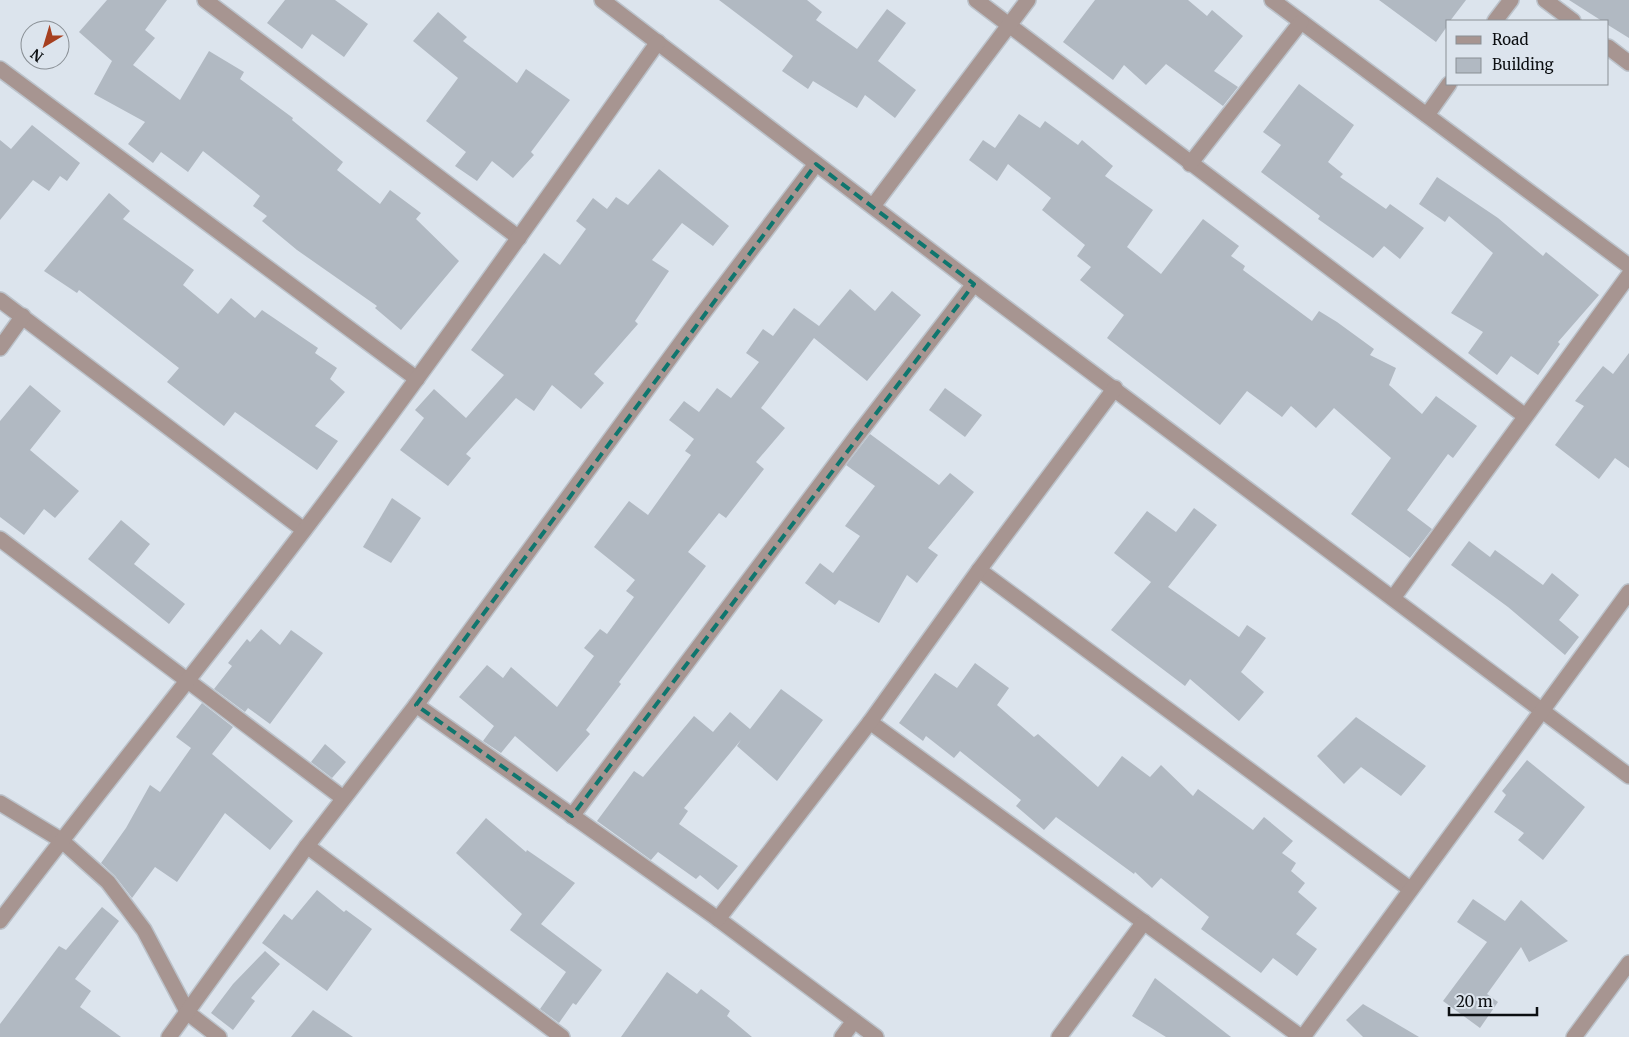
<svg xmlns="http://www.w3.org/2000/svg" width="1629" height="1037" viewBox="0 0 1629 1037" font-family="Merriweather,serif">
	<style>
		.building { fill: #b1b9c2 }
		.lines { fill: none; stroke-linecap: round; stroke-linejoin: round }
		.minor-casing { stroke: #bbc2ca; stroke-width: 18 }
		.minor { stroke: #a79591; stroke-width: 15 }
		.marked { fill: none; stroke: #0f766e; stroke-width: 4; stroke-dasharray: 10 6; stroke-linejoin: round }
	</style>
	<rect width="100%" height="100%" fill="#dce4ed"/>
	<g class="building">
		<path d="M107 0H167L145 30 155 38 133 65 180 100 209 51 244 72 240 79 293 118 292 120 343 162 337 170 380 204 390 190 421 213 416 219 459 261 401 330 375 308 377 306 297 250 262 221 267 216 253 206 260 196 203 151 188 172 161 152 153 163 128 144 145 122 94 94 112 61 79 32Z"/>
		<path d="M285 0H335L368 24 344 57 312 34 302 49 267 23Z"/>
		<path d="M719 0H807L822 12 816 20 857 49 887 9 906 23 878 61 916 90 895 118 865 95 857 108 813 81 808 89 782 71 793 56Z"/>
		<path d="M1095 0H1188L1207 16 1212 10 1243 36 1214 71 1238 87 1223 106 1166 64 1146 85 1124 65 1113 80 1063 42Z"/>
		<path d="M1379 0H1466L1450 21H1448V25L1436 42Z"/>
		<path d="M1569 0H1629V38L1608 25V21H1602Z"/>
		<path d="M438 12 467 37 463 41 517 83 526 69 570 100 531 152 534 155 513 178 492 161 477 181 455 166 466 152 426 121 458 78 413 41Z"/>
		<path d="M1299 84 1354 125 1328 162 1343 174 1340 177 1386 209 1390 204 1424 228 1400 259 1384 246 1373 258 1318 219 1320 216 1261 172 1281 145 1263 132Z"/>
		<path d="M1019 114 1040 128 1045 121 1078 145 1082 140 1113 166 1105 176 1153 210 1127 247 1161 274 1203 219 1239 246 1231 256 1245 266 1243 270 1312 321 1319 311 1337 322 1374 349 1370 355 1396 368 1389 385 1422 414 1436 396 1477 426 1453 458 1448 454 1407 510 1432 529 1410 558 1351 514 1391 458 1334 408 1316 428 1291 406 1282 417 1247 391 1220 425 1107 338 1124 315 1080 280 1091 267 1077 256 1085 245 1042 210 1051 198 1008 164 997 181 969 160 983 140 995 148Z"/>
		<path d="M32 125 80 163 67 181 60 176 49 191 33 180 0 220V140L11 149Z"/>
		<path d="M659 169 729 226 713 246 682 223 652 260 669 271 635 321 638 324 594 374 604 383 581 409 552 385 534 411 516 398 466 454 471 458 448 486 400 450 424 418 415 410 434 389 466 418 504 375 471 350 544 253 560 265 586 229 576 221 593 198 607 209 616 197 628 205Z"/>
		<path d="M1437 177 1498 218 1543 256 1546 252 1599 295 1558 342 1560 344 1538 375 1511 356 1497 375 1468 353 1483 332 1451 313 1493 253 1449 216 1445 222 1419 204Z"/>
		<path d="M109 193 130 211 123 219 194 270 183 285 218 314 231 298 255 318 262 310 318 348 315 353 337 368 330 379 345 392 315 426 338 441 317 470 235 412 224 426 167 382 179 368 79 290 77 293 44 271Z"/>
		<path d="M850 289 875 311 892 291 921 315 867 381 814 338 761 408 785 428 756 462 764 469 726 518 719 513 688 552 706 566 619 682 621 684 586 730 590 734 557 772 515 736 501 753 483 741 494 726 459 697 487 665 503 678 511 667 557 707 594 656 584 648 600 629 607 634 634 597 626 591 635 580 594 547 629 501 648 515 691 455 685 451 694 439 669 420 684 401 699 412 717 388 731 398 759 362 746 353 763 329 773 336 794 308 819 326Z"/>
		<path d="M1629 353V468L1615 458 1599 479 1555 445 1584 406 1575 401 1603 366 1613 374Z"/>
		<path d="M30 385 61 411 30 450 79 491 55 518 44 509 24 535 0 517V421Z"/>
		<path d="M945 388 982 415 965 437 929 410Z"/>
		<path d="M870 434 939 485 950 473 974 492 928 548 938 555 917 583 907 575 879 623 839 600 835 605 805 583 820 563 833 573 860 536 845 526 875 486 846 465Z"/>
		<path d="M392 498 421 518 391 563 363 547Z"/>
		<path d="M1194 508 1217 525 1168 587 1239 637 1247 625 1266 638 1241 672 1264 692 1239 721 1190 679 1185 686 1111 630 1151 582 1114 553 1147 511 1176 532Z"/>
		<path d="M121 520 150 544 134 564 185 604 169 624 88 559Z"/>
		<path d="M1469 541 1490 557 1495 550 1543 585 1552 573 1579 595 1559 620 1579 637 1565 655 1508 607 1451 565Z"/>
		<path d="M261 629 280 645 291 630 323 653 270 724 248 708 245 712 214 689 232 666 228 663 247 639 250 642Z"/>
		<path d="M975 663 1009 688 997 705 1034 737 1038 734 1098 787 1122 756 1150 777 1161 765 1193 796 1198 789 1253 830 1264 817 1293 841 1282 853 1296 863 1291 871 1305 883 1298 892 1317 908 1296 934 1317 949 1297 976 1273 958 1261 973 1201 929 1209 917 1161 878 1152 888 1135 872 1134 874 1056 817 1044 830 1016 806 1021 800 960 751 954 758 926 736 923 741 899 723 935 673 957 688Z"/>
		<path d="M781 689 823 720 777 781 737 746 741 740 684 808 688 811 679 824 738 866 718 890 700 875 696 879 658 852 651 860 597 821 634 771 643 777 694 716 713 732 730 712 750 729Z"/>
		<path d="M202 703 233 727 212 754 293 821 270 850 225 813 177 882 155 867 132 898 115 876 101 863 126 828 150 785 160 792 191 748 176 737Z"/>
		<path d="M1356 717 1426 766 1401 796 1361 767 1344 784 1317 756Z"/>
		<path d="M325 744 346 762 332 778 311 762Z"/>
		<path d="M1527 760 1585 807 1543 860 1518 840 1524 833 1494 812 1506 795 1502 791Z"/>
		<path d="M486 818 526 852 527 850 575 883 541 924 602 970 576 1005 573 1003 559 1023 540 1009 566 972 510 930 522 914 456 853Z"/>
		<path d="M317 890 344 912 346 910 372 929 327 991 262 943 284 914 292 920Z"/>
		<path d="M1473 899 1505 921 1521 900 1568 941 1529 962 1521 947 1487 994 1498 1002 1480 1028 1443 1001 1487 942 1457 922Z"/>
		<path d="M102 907 119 921 75 979 91 991 80 1007 121 1037H0V1024L59 946 66 950Z"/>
		<path d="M265 951 280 964 251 998 255 1001 233 1030 211 1013 233 984Z"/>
		<path d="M667 972 697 994 701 989 730 1011 727 1016 752 1037H621Z"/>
		<path d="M1155 978 1231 1037H1166L1132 1016Z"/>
		<path d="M1363 1004 1419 1037H1363L1346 1020Z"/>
		<path d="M313 1010 353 1037H291Z"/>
	</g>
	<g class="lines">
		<g class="minor-casing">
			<g id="minor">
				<path d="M205 0 519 238"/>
				<path d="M602 0 974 284 1629 776"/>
				<path d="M976 0 1525 416"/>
				<path d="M1272 0 1629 266"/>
				<path d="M1545 0 1573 21"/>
				<path d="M1495 21 1511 0"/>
				<path d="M1608 47 1629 63"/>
				<path d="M0 69 417 379"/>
				<path d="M1427 115 1449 84"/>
				<path d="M1190 164 1301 22"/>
				<path d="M873 206 1028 0"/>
				<path d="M0 300 304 530"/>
				<path d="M0 348 23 316"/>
				<path d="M0 539 343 798"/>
				<path d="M979 570 1410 889"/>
				<path d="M1393 598 1629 275"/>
				<path d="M416 705 718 919 876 1037"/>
				<path d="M870 722 1301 1037"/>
				<path d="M0 803 61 840 108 882 144 930 188 1013 219 1037"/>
				<path d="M572 816 856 437 974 284"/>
				<path d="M307 846 562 1037"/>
				<path d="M718 919 870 722 979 570 1115 388"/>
				<path d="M0 921C100 789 205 661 305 529 426 370 542 205 658 42"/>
				<path d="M169 1037 307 846 416 705 697 321 816 164"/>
				<path d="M842 1037 854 1021"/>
				<path d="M1059 1037 1144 922"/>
				<path d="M1303 1037 1629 592"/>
				<path d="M1574 1037 1629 963"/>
			</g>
		</g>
		<use href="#minor" class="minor"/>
	</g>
	<path class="marked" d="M816 164 974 284 572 816 416 705Z"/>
	<rect x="1446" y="20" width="162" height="65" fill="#dce4ed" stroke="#898f95"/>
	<rect x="1456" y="36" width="25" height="8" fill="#a79591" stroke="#898f95"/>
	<text x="1492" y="45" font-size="15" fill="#0c0f12">Road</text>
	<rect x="1456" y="58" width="25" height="15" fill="#b1b9c2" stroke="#898f95"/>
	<text x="1492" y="70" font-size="15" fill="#0c0f12">Building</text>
	<g transform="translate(45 45) rotate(218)"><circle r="24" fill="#dce4ed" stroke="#898f95"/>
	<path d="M0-4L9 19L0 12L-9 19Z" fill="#a63f1f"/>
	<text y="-8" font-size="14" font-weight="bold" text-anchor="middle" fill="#0c0f12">N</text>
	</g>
	<path d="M1449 1007v8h88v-8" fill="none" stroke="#0c0f12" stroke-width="2.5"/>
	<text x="1456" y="1007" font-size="15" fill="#0c0f12" stroke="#dce4ed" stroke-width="4" paint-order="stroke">20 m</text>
</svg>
